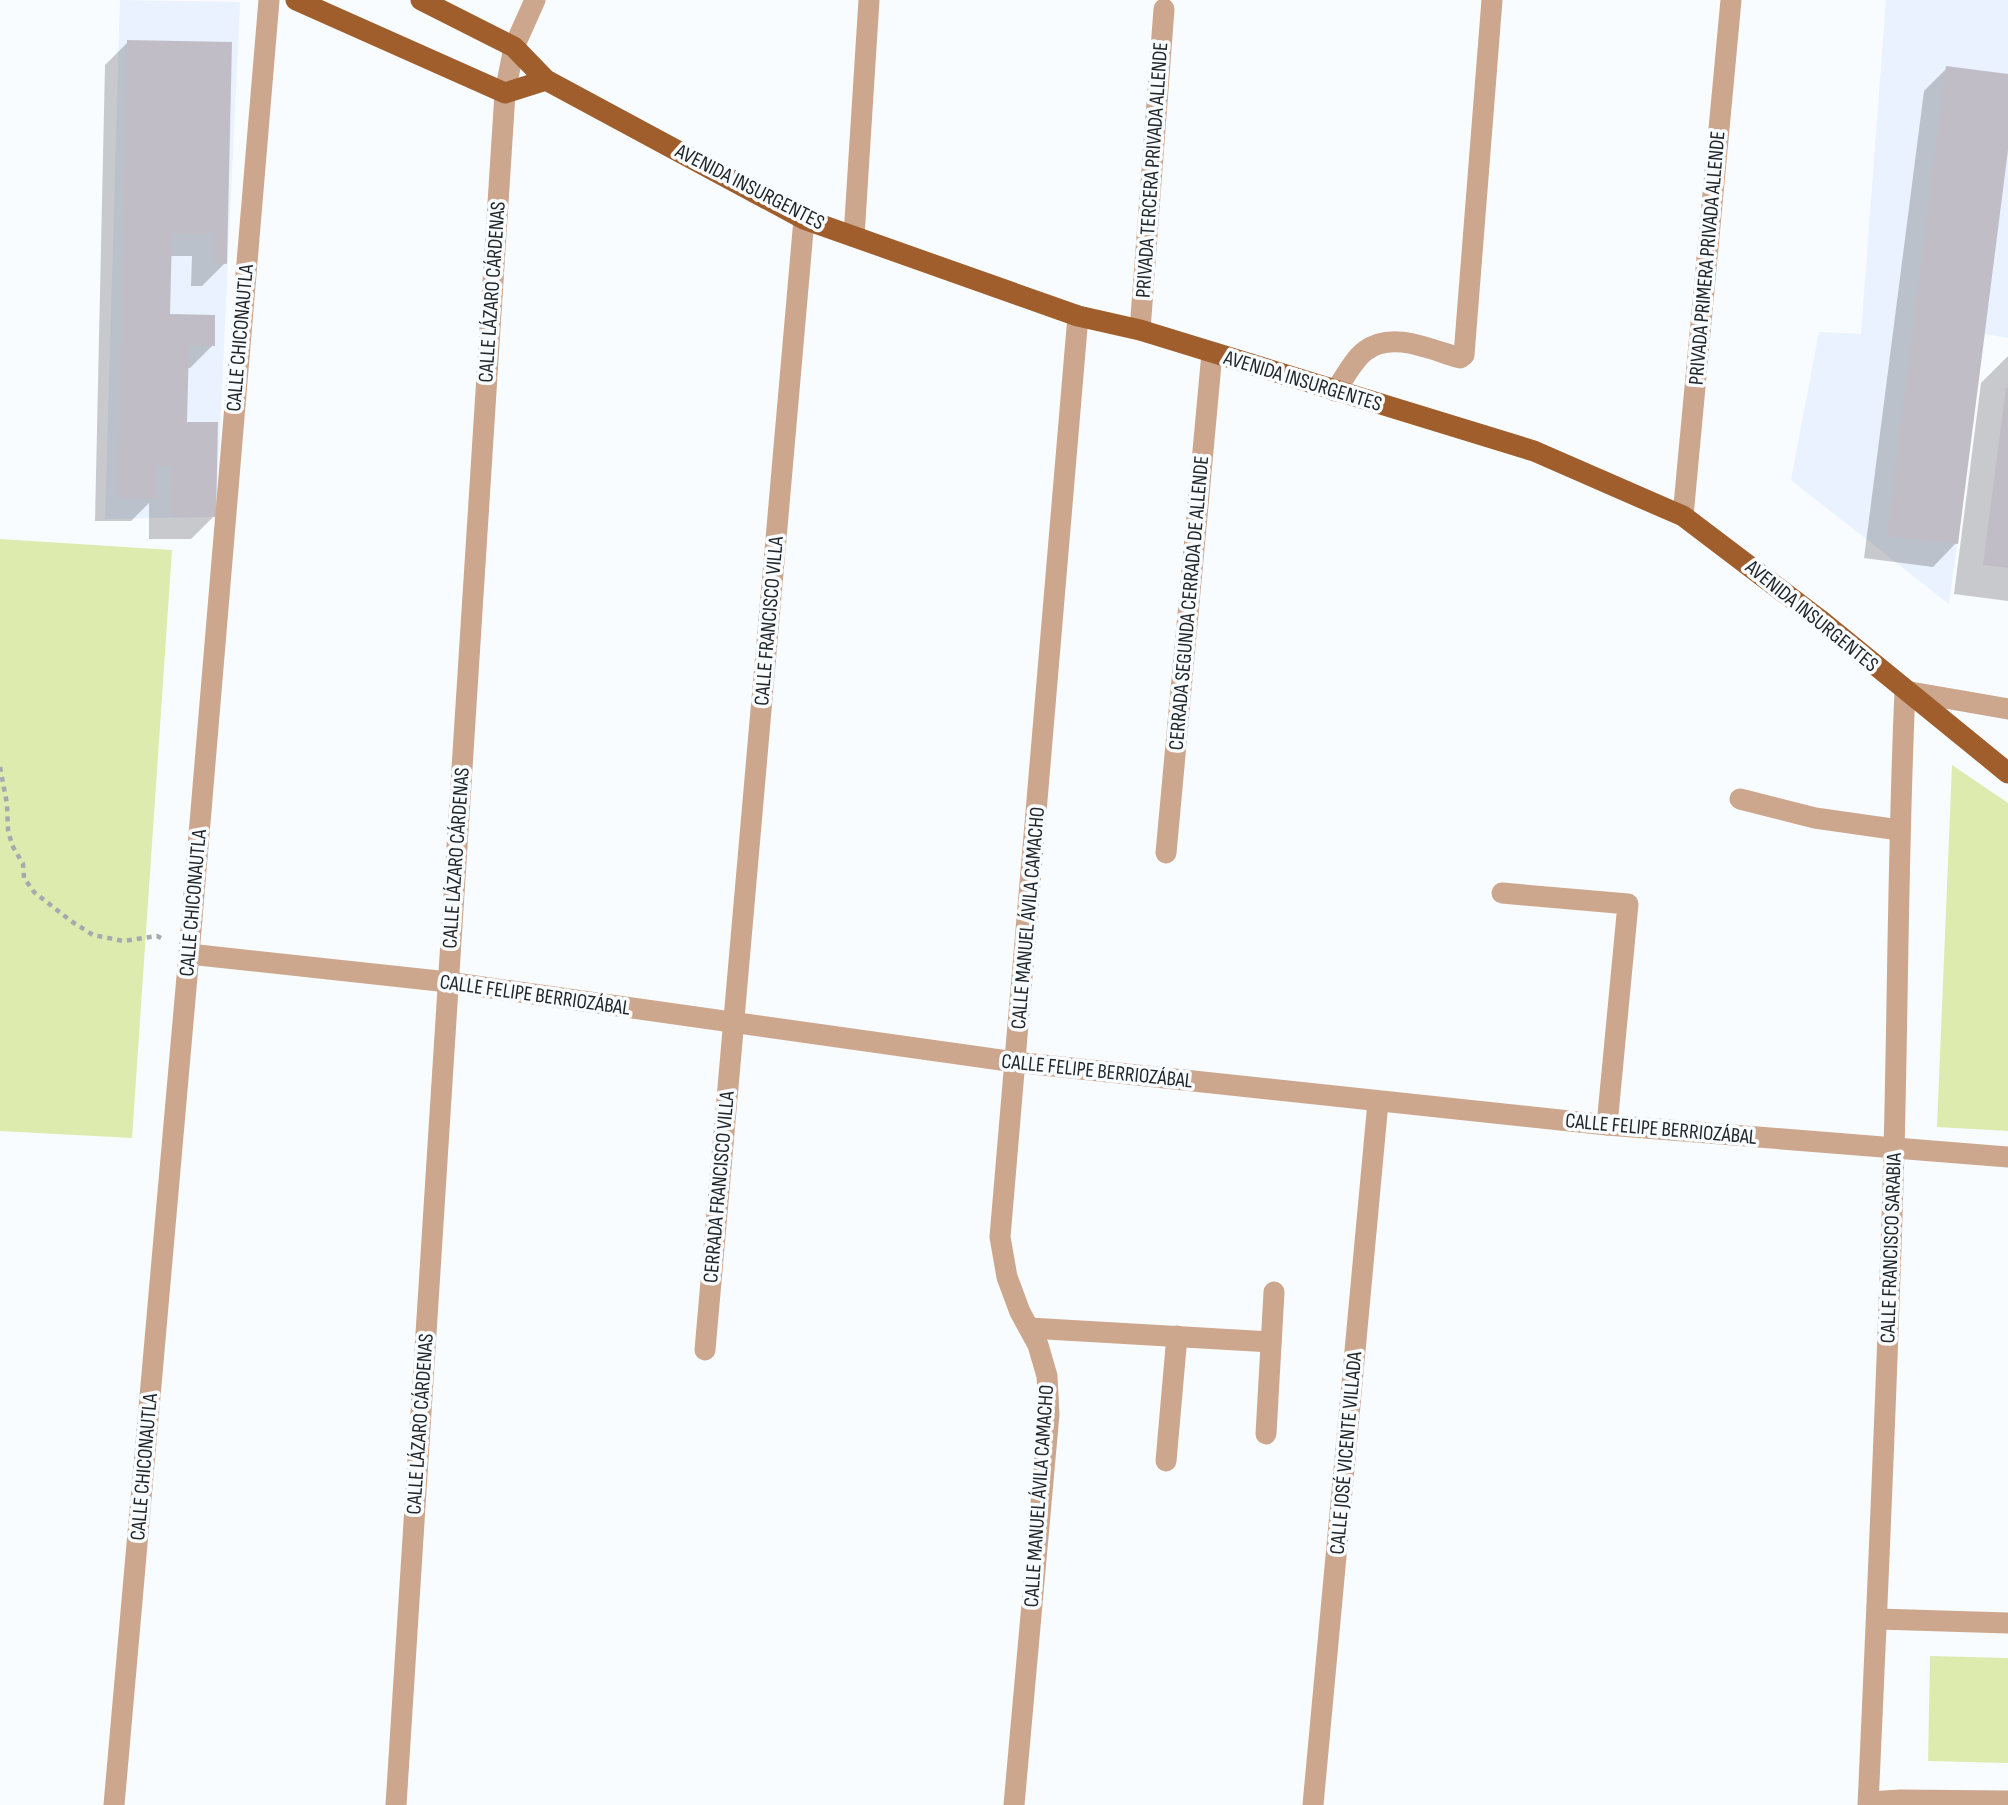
<svg xmlns="http://www.w3.org/2000/svg" width="2008" height="1805" viewBox="0 0 2008 1805" font-family="'Sofia Sans Condensed',sans-serif">
	<style>
		.built { fill: #e9f2fe }
		.green { fill: #ddebaf }
		.shadow { fill: #0003 }
		.building { fill: #c0bdc6 }
		.lines { fill: none; stroke-linecap: round; stroke-linejoin: round }
		.path { stroke: #a7aaad; stroke-width: 4.5; stroke-dasharray: 5 5; stroke-linecap: butt }
		.minor { stroke: #cca78d; stroke-width: 21 }
		.major { stroke: #9f5e2b; stroke-width: 21 }
		.labels { text-anchor: middle; dominant-baseline: central; stroke-width: 7; stroke-linejoin: round; paint-order: stroke }
		.street-label { font-size: 21px; fill: #232629; stroke: #f9fcff }
	</style>
	<rect width="100%" height="100%" fill="#f9fcff"/>
	<g class="built">
		<path d="M120 0 240 2 216 517 105 519Z"/>
		<path d="M1886 0H2008V338L1985 334 1949 604 1791 480 1819 332 1861 334Z"/>
	</g>
	<g class="green">
		<path d="M0 539 172 550 132 1138 0 1131Z"/>
		<path d="M1952 765 2008 803V1131L1937 1127Z"/>
		<path d="M1930 1656 2008 1658V1763L1928 1761Z"/>
	</g>
	<g class="shadow">
		<path d="M128 42 230 44 225 263 202 286H191L192 256H169L168 316 213 345 190 368H186L185 424 214 516 191 539H149V503L131 521H95L105 65Z"/>
		<path d="M1947 68 2008 75V136L1956 543 1933 567 1864 558 1924 91Z"/>
		<path d="M2008 356V601L1954 594 1981 383Z"/>
	</g>
	<g class="building">
		<path d="M127 40 232 42 227 264 214 263 215 233H172L170 314 215 315V346L189 345 187 422H218L216 517H171L172 466H156V499L118 498Z"/>
		<path d="M1946 66 2008 74V150L1958 544 1887 536Z"/>
		<path d="M2006 388H2008V568L1983 565Z"/>
	</g>
	<g class="lines">
		<path class="path" d="M0 767 7 804 8 830 12 845 23 864 24 878 34 892 71 921 93 935 123 941 157 936 161 938"/>
		<g class="minor">
			<path d="M854 236 869 0"/>
			<path d="M1140 330 1164 9"/>
			<path d="M1335 391C1344 379 1353 360 1365 351 1392 330 1431 350 1460 358L1464 355 1492 0"/>
			<path d="M1683 516 1731 0"/>
			<path d="M1740 799 1815 818 1899 830"/>
			<path d="M1166 853 1212 353"/>
			<path d="M1502 893 1628 904 1607 1125"/>
			<path d="M189 954 448 982 1015 1062 1607 1125 2008 1157"/>
			<path d="M1029 1328 1271 1342"/>
			<path d="M705 1350 804 219"/>
			<path d="M1266 1434 1274 1292"/>
			<path d="M1166 1461 1177 1336"/>
			<path d="M1878 1619 2008 1623"/>
			<path d="M1869 1802 1900 1800 2008 1801"/>
			<path d="M114 1805 189 954 269 0"/>
			<path d="M396 1805 505 93 514 47 535 0"/>
			<path d="M1014 1805 1049 1414 1047 1376 1038 1345 1020 1312 1007 1277 1000 1237 1078 316"/>
			<path d="M1313 1805 1378 1102"/>
			<path d="M1868 1805C1878 1587 1888 1369 1894 1150 1898 997 1898 844 1905 691L2008 709"/>
		</g>
		<g class="major">
			<path d="M296 0 505 93 546 80"/>
			<path d="M421 0 514 47 546 80 804 219 1078 316 1140 330 1534 451 1683 516 1819 619 2008 773"/>
		</g>
	</g>
	<g class="labels">
		<g class="street-label">
			<text transform="translate(1152 170) rotate(-86)">PRIVADA TERCERA PRIVADA ALLENDE</text>
			<text transform="translate(750 187) rotate(27)">AVENIDA INSURGENTES</text>
			<text transform="translate(1707 258) rotate(-85)">PRIVADA PRIMERA PRIVADA ALLENDE</text>
			<text transform="translate(492 292) rotate(-86)">CALLE LÁZARO CÁRDENAS</text>
			<text transform="translate(240 338) rotate(-85)">CALLE CHICONAUTLA</text>
			<text transform="translate(1303 381) rotate(17)">AVENIDA INSURGENTES</text>
			<text transform="translate(1189 603) rotate(-85)">CERRADA SEGUNDA CERRADA DE ALLENDE</text>
			<text transform="translate(1812 616) rotate(39)">AVENIDA INSURGENTES</text>
			<text transform="translate(769 621) rotate(-85)">CALLE FRANCISCO VILLA</text>
			<text transform="translate(456 858) rotate(-86)">CALLE LÁZARO CÁRDENAS</text>
			<text transform="translate(193 903) rotate(-85)">CALLE CHICONAUTLA</text>
			<text transform="translate(1028 918) rotate(-85)">CALLE MANUEL ÁVILA CAMACHO</text>
			<text transform="translate(535 995) rotate(8)">CALLE FELIPE BERRIOZÁBAL</text>
			<text transform="translate(1097 1071) rotate(6)">CALLE FELIPE BERRIOZÁBAL</text>
			<text transform="translate(1661 1129) rotate(5)">CALLE FELIPE BERRIOZÁBAL</text>
			<text transform="translate(719 1187) rotate(-85)">CERRADA FRANCISCO VILLA</text>
			<text transform="translate(1891 1248) rotate(-88)">CALLE FRANCISCO SARABIA</text>
			<text transform="translate(420 1424) rotate(-86)">CALLE LÁZARO CÁRDENAS</text>
			<text transform="translate(1346 1453) rotate(-85)">CALLE JOSÉ VICENTE VILLADA</text>
			<text transform="translate(144 1467) rotate(-85)">CALLE CHICONAUTLA</text>
			<text transform="translate(1039 1496) rotate(-86)">CALLE MANUEL ÁVILA CAMACHO</text>
		</g>
	</g>
</svg>
